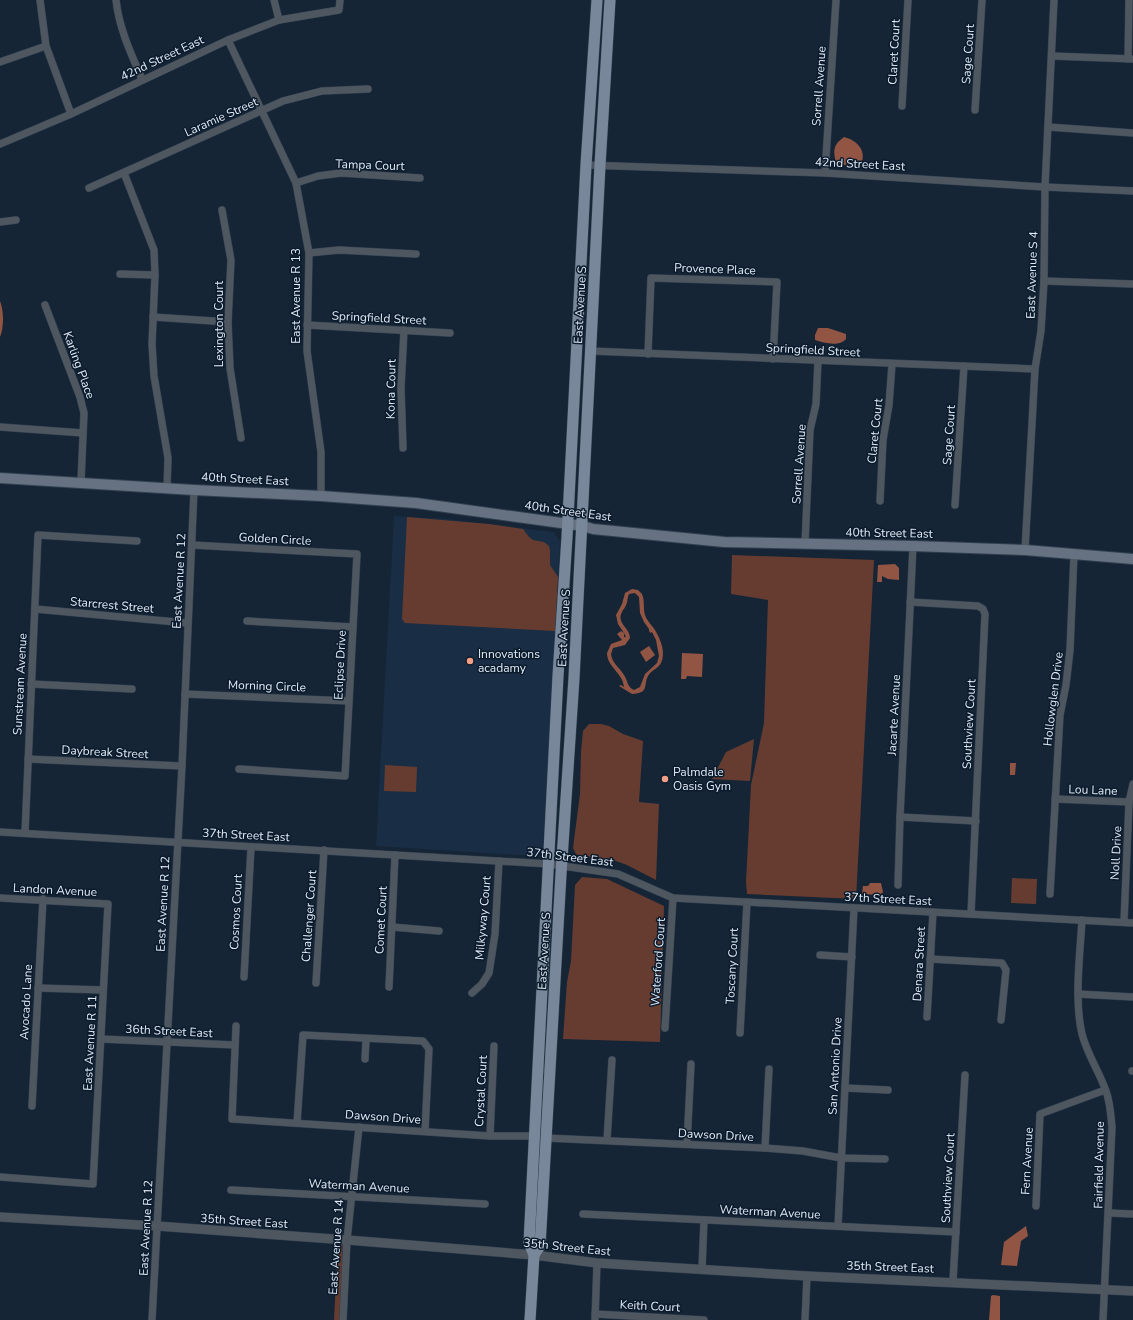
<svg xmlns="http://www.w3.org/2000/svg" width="1133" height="1320" viewBox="0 0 1133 1320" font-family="'Nunito Sans',sans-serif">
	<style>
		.built { fill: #192e44 }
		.green { fill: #673c30 }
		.water { fill: #925543; fill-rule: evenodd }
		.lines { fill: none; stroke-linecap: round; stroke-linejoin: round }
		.minor-casing { stroke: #324151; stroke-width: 8 }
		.tertiary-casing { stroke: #324151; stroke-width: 10 }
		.secondary-casing { stroke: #324151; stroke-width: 12 }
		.primary-casing { stroke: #324151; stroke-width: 12 }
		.minor { stroke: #4e565f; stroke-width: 7 }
		.tertiary { stroke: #4e565f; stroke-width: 9 }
		.secondary { stroke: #667281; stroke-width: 10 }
		.primary { stroke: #78889a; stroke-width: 11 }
		.poi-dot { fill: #f39f86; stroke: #0b1b2c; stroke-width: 1.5 }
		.labels { text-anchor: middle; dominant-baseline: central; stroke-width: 3; stroke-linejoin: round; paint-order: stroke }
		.street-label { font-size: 12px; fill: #e1ebf7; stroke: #0b1b2c }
		.poi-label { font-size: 12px; fill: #e1ebf7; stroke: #0b1b2c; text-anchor: start }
	</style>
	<rect width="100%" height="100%" fill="#152536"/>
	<path class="built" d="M394 516 446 519 553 532 560 541 543 848 534 856 376 846Z"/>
	<g class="green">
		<path d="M407 517 489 524 523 529 529 537 533 540 544 542 549 546 550 550V565L558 577 555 631 405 623 402 619Z"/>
		<path d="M732 555 874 560 856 899 747 894 746 882 751 785 764 723 768 600 731 594Z"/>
		<path d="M589 724H601L609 726 623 734 643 741 639 802 659 804 656 880 627 865 616 861 578 855 576 854 573 848 580 794 581 752 583 731Z"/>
		<path d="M754 739 750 781 712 779 726 752Z"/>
		<path d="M385 765 417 767 416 792 384 791Z"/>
		<path d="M582 877 607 879 664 906 660 1042 563 1039 567 982 571 961 575 885Z"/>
		<path d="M1012 878 1037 879 1036 904 1011 903Z"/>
		<path d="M338 1244H343L340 1320H334Z"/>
	</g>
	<g class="water">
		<path d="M844 137C857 140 867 151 861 164L845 165 836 163C833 150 833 145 844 137Z"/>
		<path d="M0 301C4 312 4 327 0 337Z"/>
		<path d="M818 328H828L846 334V339C839 347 824 343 815 340V335Z"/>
		<path d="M895 564 899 568V580L888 579 882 576V582H877L878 565Z"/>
		<path d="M632 589 638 590 642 594C645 601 643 608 645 615 647 621 652 625 655 630 661 640 666 653 661 663 658 669 651 670 648 676 643 685 650 693 632 694L619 686 621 685 624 687C623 673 607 667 607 653L611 644 622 640 617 634 621 631 624 633V637H626L624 633 618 624 616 615 622 604 625 593ZM635 593 639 597 640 613 644 622 649 629V630L650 633 652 632 656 640 659 656 657 663 645 674 640 687 634 690C627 687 628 681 624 675 619 667 612 663 611 654L613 648 625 645 630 638C630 628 616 623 622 612 624 608 623 611 625 607 628 603 627 598 629 594Z"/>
		<path d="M649 646 655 655 646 662 640 652Z"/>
		<path d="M682 653 703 654 702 677 687 676 686 679H681Z"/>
		<path d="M1010 763H1016L1015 775H1010Z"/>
		<path d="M870 883H881L883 892 881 895 862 894 863 886H868Z"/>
		<path d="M1026 1226 1028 1236 1021 1241 1017 1266 1001 1265 1004 1242Z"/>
		<path d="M993 1295 1000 1296V1320H989L991 1296Z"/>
	</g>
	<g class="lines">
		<g class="minor-casing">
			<g id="minor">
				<path d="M40 0 46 46 71 114"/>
				<path d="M116 0C119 28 131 54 142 79"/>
				<path d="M274 0 279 20"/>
				<path d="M228 40 296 183 309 253 307 351 321 452V496"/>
				<path d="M1052 56 1133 59"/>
				<path d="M1128 59 1129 0"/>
				<path d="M0 62 46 46"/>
				<path d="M902 106 908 0"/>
				<path d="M975 110 982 0"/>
				<path d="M1048 127 1133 133"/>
				<path d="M0 144 71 114 228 40 279 20 339 10 340 0"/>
				<path d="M586 165 825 173 1045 187 1133 191"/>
				<path d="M124 173 154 250 155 275 152 344 154 376 168 458 167 488"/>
				<path d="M825 173 836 0"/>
				<path d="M296 183 318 176 341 173 420 178"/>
				<path d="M89 188 283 101 322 91 368 89"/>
				<path d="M222 210 231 260 228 322 230 368 241 438"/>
				<path d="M0 222 16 220"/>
				<path d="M309 253 339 250 416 254"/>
				<path d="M120 274 155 275"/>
				<path d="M1044 281 1133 284"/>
				<path d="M45 305 80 397 84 413 81 482"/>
				<path d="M153 317 228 322"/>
				<path d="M307 325 450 333"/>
				<path d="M591 351 1035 369"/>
				<path d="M648 354 651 278 777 282 773 359"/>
				<path d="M0 427 83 433"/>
				<path d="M403 448 401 388 404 330"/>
				<path d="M880 501 883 440 889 405 892 364"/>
				<path d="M955 505 964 366"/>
				<path d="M805 544 810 430 816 404 818 361"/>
				<path d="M192 545 357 554 345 776 239 769"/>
				<path d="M1025 550 1035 369 1041 331 1044 281 1045 187 1054 0"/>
				<path d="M910 602 978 606 983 609 985 614 971 914"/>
				<path d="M35 609 187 623"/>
				<path d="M247 621 353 627"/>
				<path d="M31 684 132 689"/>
				<path d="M185 694 349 701"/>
				<path d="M28 759 182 766"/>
				<path d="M1055 799 1129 802"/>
				<path d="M900 817 976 821"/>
				<path d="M0 832 549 864 618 874 673 898 1133 923"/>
				<path d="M25 833 38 535 137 541"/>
				<path d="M898 885 900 817 913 546"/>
				<path d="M1050 894 1060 715 1066 685 1070 650 1074 554"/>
				<path d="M0 898 108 904 93 1184 0 1177"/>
				<path d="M1082 920C1080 955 1074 1000 1082 1034 1087 1054 1099 1071 1106 1091 1110 1102 1111 1115 1112 1127L1103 1320"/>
				<path d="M1124 922 1129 802 1133 784"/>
				<path d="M392 927 439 931"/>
				<path d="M820 955 852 957"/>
				<path d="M930 959 1002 963 1006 970 1001 1020"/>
				<path d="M244 977 251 847"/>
				<path d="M316 983 324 850"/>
				<path d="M389 987 395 855"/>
				<path d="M38 988 103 990"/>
				<path d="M472 993 482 984 489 973 495 934 499 861"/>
				<path d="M1078 994 1133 997"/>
				<path d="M927 1017 933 912"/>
				<path d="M236 1026 232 1119 490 1136H533"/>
				<path d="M665 1028 673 898"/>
				<path d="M740 1033 747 902"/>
				<path d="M101 1039 235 1045"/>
				<path d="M365 1059 366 1039"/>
				<path d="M1132 1071H1133"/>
				<path d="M845 1088 888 1090"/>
				<path d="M32 1106 43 899"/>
				<path d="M297 1123 303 1035 423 1041 429 1049 425 1131"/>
				<path d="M490 1136 494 1046"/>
				<path d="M546 1138 765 1148 803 1151 841 1158 885 1159"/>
				<path d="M607 1140 612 1060"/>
				<path d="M687 1144 691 1064"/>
				<path d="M765 1148 769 1069"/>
				<path d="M231 1190 485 1204"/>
				<path d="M1036 1206 1040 1114 1105 1090"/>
				<path d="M1109 1213 1133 1214"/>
				<path d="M583 1214 956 1232"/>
				<path d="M838 1226 854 908"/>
				<path d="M702 1269 704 1220"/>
				<path d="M953 1281 965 1075"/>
				<path d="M595 1314 704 1320"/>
				<path d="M152 1320 182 766 194 490"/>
				<path d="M343 1320 347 1240 359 1127"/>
				<path d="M595 1320 597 1263"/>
				<path d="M805 1320 807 1276"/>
			</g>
		</g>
		<g class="tertiary-casing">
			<path id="tertiary" d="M0 1217 157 1226 347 1240 534 1255 597 1263 807 1276 1133 1291"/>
		</g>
		<g class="secondary-casing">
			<path id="secondary" d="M0 478 194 490 321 496 416 503 583 526 593 529 724 542 913 546 1025 550 1133 559"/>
		</g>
		<g class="primary-casing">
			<g id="primary">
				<path d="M534 1255 540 1246 561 874 574 678 600 165 610 0"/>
				<path d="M530 1320 534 1255 529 1243 558 676 567 537 586 165 597 0"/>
			</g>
		</g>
		<use href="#minor" class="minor"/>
		<use href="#tertiary" class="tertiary"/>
		<use href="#secondary" class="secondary"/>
		<use href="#primary" class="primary"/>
	</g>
	<g class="poi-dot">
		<circle cx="470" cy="661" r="4"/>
		<circle cx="665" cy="779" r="4"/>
	</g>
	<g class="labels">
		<g class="street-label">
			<text transform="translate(894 52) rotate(-87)">Claret Court</text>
			<text transform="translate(968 54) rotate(-86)">Sage Court</text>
			<text transform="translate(162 58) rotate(-25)">42nd Street East</text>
			<text transform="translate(819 86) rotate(-86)">Sorrell Avenue</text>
			<text transform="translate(221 117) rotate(-24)">Laramie Street</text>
			<text transform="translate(860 164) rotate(3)">42nd Street East</text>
			<text transform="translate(370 165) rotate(2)">Tampa Court</text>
			<text transform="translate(715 269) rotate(2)">Provence Place</text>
			<text transform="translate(1032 275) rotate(-88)">East Avenue S 4</text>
			<text transform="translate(296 296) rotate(-90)">East Avenue R 13</text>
			<text transform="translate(580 305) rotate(-87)">East Avenue S</text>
			<text transform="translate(379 318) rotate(3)">Springfield Street</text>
			<text transform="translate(219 324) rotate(-90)">Lexington Court</text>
			<text transform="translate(813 350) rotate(3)">Springfield Street</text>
			<text transform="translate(79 365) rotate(70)">Karling Place</text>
			<text transform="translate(391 389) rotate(-89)">Kona Court</text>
			<text transform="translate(875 431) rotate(-84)">Claret Court</text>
			<text transform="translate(949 435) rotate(-86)">Sage Court</text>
			<text transform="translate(799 464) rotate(-86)">Sorrell Avenue</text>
			<text transform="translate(245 479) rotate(3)">40th Street East</text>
			<text transform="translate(568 511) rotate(8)">40th Street East</text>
			<text transform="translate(889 533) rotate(1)">40th Street East</text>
			<text transform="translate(275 539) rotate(3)">Golden Circle</text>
			<text transform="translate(179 581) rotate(-87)">East Avenue R 12</text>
			<text transform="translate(112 605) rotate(5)">Starcrest Street</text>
			<text transform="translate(564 628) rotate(-87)">East Avenue S</text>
			<text transform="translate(340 665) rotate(-87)">Eclipse Drive</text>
			<text transform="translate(20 684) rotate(-87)">Sunstream Avenue</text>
			<text transform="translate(267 686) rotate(2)">Morning Circle</text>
			<text transform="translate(1053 699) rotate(-83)">Hollowglen Drive</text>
			<text transform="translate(894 715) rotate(-87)">Jacarte Avenue</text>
			<text transform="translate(969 724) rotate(-87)">Southview Court</text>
			<text transform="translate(105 752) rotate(3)">Daybreak Street</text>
			<text transform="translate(1093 790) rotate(2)">Lou Lane</text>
			<text transform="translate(246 835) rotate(3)">37th Street East</text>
			<text transform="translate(1116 853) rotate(-87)">Noll Drive</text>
			<text transform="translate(570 857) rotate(7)">37th Street East</text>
			<text transform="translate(55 890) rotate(3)">Landon Avenue</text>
			<text transform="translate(888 899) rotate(3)">37th Street East</text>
			<text transform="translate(163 904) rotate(-87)">East Avenue R 12</text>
			<text transform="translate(236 912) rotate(-87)">Cosmos Court</text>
			<text transform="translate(309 916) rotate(-86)">Challenger Court</text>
			<text transform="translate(483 918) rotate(-85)">Milkyway Court</text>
			<text transform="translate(381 920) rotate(-87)">Comet Court</text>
			<text transform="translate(544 951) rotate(-87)">East Avenue S</text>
			<text transform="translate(658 962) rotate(-86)">Waterford Court</text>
			<text transform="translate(919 964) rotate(-87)">Denara Street</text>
			<text transform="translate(732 966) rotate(-87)">Toscany Court</text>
			<text transform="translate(26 1002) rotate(-87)">Avocado Lane</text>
			<text transform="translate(169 1031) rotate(3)">36th Street East</text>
			<text transform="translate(90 1043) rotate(-87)">East Avenue R 11</text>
			<text transform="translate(835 1066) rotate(-87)">San Antonio Drive</text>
			<text transform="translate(481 1091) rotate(-87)">Crystal Court</text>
			<text transform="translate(383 1117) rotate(4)">Dawson Drive</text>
			<text transform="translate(716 1135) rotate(3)">Dawson Drive</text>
			<text transform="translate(1027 1161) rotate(-87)">Fern Avenue</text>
			<text transform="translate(1099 1165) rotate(-89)">Fairfield Avenue</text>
			<text transform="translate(948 1178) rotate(-87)">Southview Court</text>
			<text transform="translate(359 1186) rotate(3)">Waterman Avenue</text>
			<text transform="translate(770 1212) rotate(3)">Waterman Avenue</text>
			<text transform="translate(244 1221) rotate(4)">35th Street East</text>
			<text transform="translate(146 1228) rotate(-87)">East Avenue R 12</text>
			<text transform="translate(336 1247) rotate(-86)">East Avenue R 14</text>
			<text transform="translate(567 1247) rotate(6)">35th Street East</text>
			<text transform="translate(890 1267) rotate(2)">35th Street East</text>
			<text transform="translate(650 1306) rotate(3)">Keith Court</text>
		</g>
		<g class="poi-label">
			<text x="478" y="654">Innovations<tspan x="478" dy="14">acadamy</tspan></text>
			<text x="673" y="772">Palmdale<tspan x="673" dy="14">Oasis Gym</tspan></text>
		</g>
	</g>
</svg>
